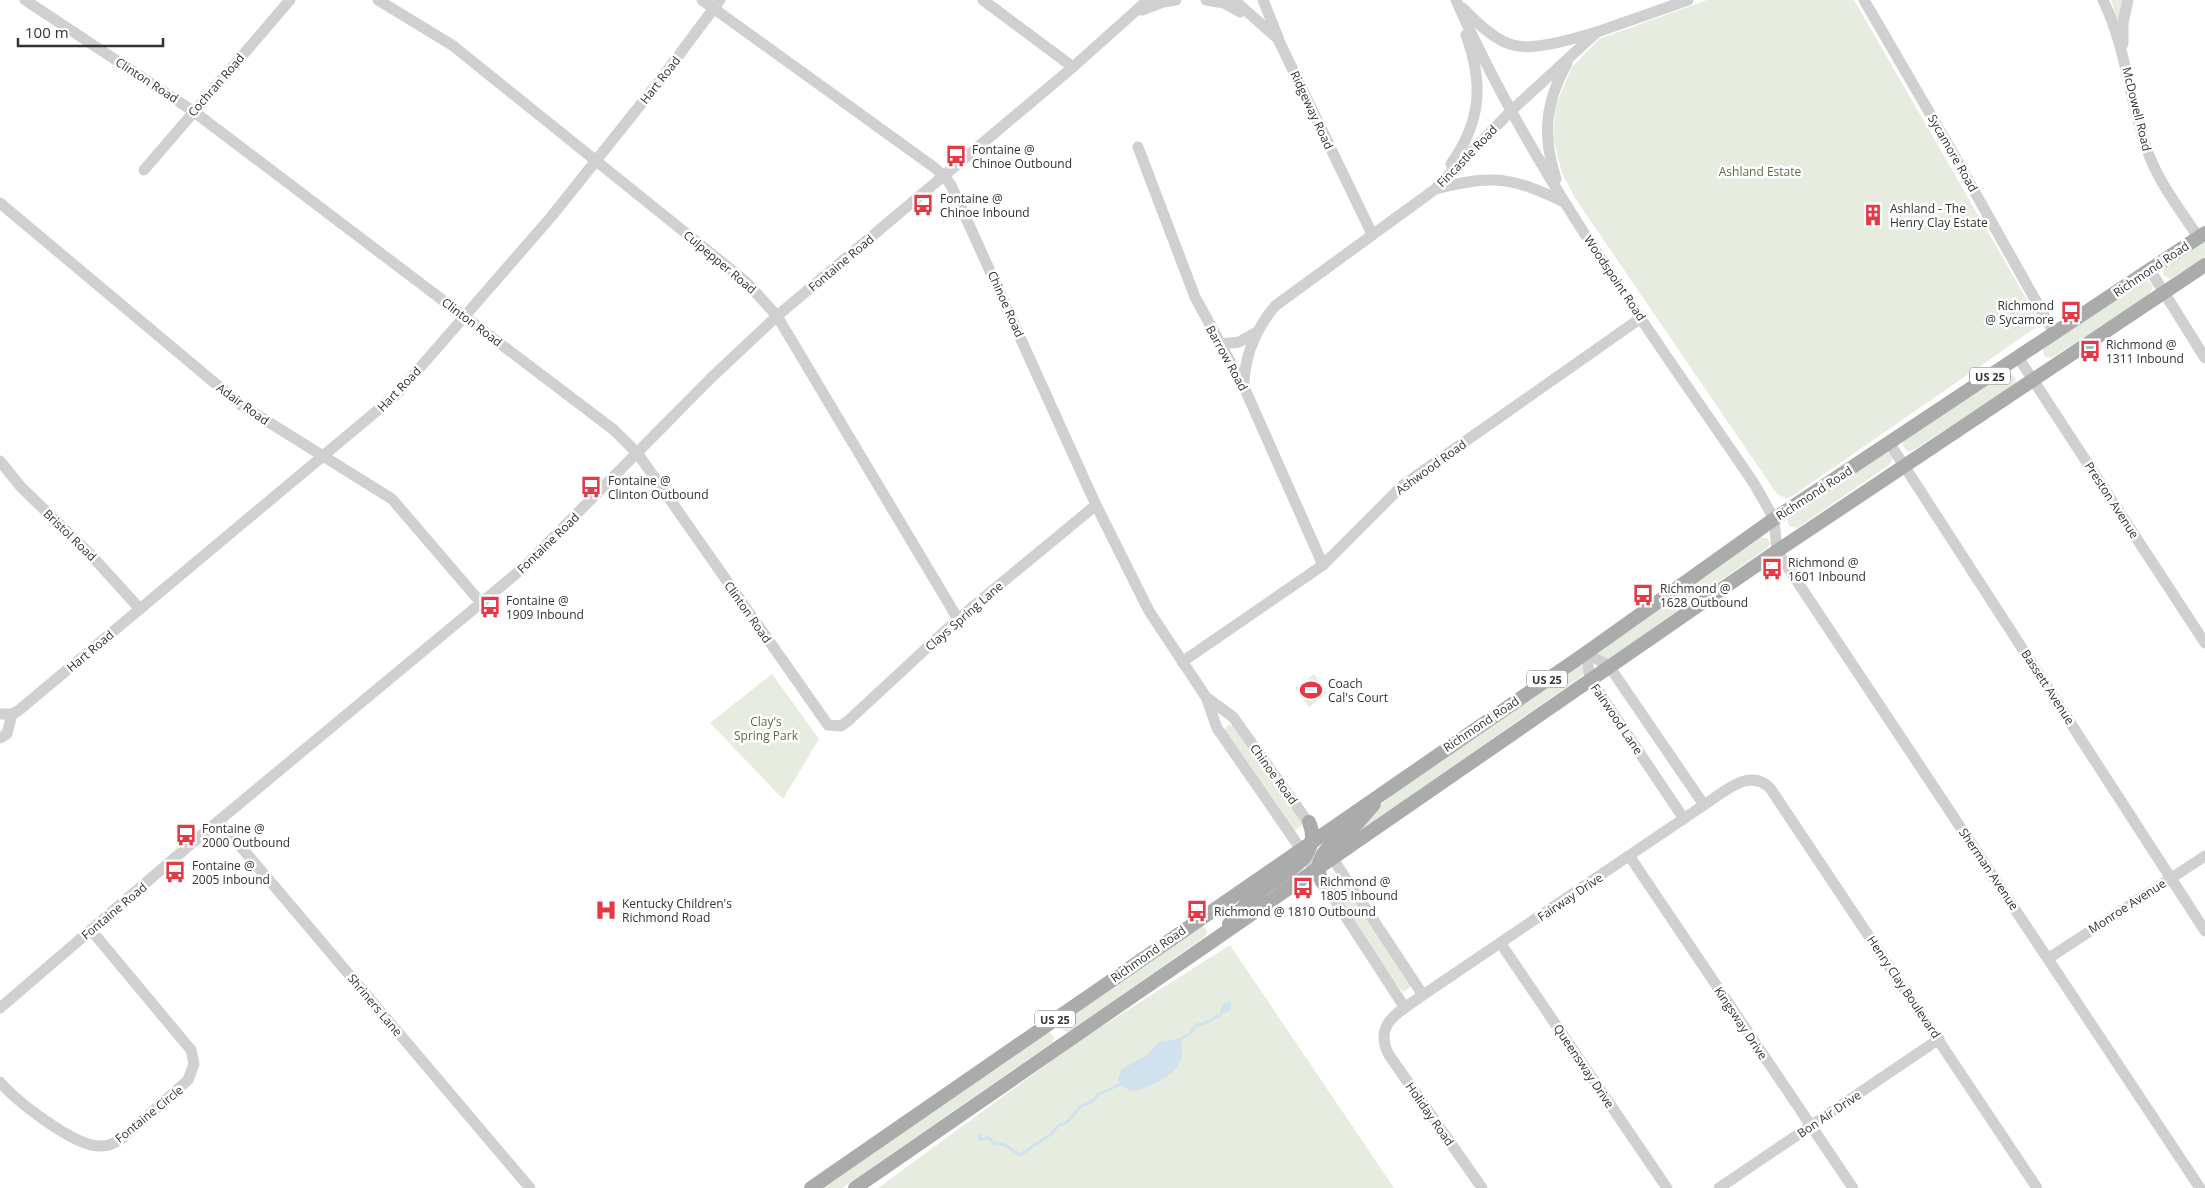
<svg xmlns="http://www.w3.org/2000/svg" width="2205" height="1188" viewBox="0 0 2205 1188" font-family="'Open Sans',sans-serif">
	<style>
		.green { fill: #e6ecdf }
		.water { fill: #cfe2ee }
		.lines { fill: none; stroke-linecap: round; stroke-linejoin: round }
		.stream { stroke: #cfe2ee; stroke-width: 3 }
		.minor { stroke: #d0d0d0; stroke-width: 11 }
		.major { stroke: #ababab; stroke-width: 14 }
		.labels { text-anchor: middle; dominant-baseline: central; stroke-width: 5; stroke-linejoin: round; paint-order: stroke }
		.shield { fill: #fff; stroke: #707070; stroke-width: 1 }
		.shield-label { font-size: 11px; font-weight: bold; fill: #333 }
		.street-label { font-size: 12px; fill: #333; stroke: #fff }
		.poi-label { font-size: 12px; fill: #333; stroke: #fff; text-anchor: start }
		.park-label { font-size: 12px; fill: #56703f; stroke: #fff }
	</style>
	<rect width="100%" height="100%" fill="#fff"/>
	<g class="green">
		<path d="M1707 0H1854L2041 324 1788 499 1777 494 1575 198 1562 173 1553 138 1556 105 1572 67 1599 39Z"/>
		<path d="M2111 0H2123L2118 23 2112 2Z"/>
		<path d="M2205 239V257L2170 279 2163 275 2164 268Z"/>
		<path d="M2146 279 2153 286 2150 294 2053 357 2049 358 2044 356 2043 348Z"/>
		<path d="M2008 373 2015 378 2016 383 2009 389 1910 452 1907 451 1903 446V441Z"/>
		<path d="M1885 452 1889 453 1893 458 1889 465 1797 528 1789 526 1787 520 1789 516Z"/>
		<path d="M1761 537 1768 539 1770 544 1767 548 1610 658 1606 660 1599 656 1600 649Z"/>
		<path d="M1577 664 1583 666 1584 673 1582 676 1334 849 1402 785Z"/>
		<path d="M772 674 819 739 783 799 710 723Z"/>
		<path d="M1314 674 1327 693 1309 707 1295 688Z"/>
		<path d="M1228 725H1233L1302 822V825L1294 831 1224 731Z"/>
		<path d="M1335 874 1409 982 1411 986 1404 992 1399 988 1326 881Z"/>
		<path d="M1201 925 1207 930 1206 936 1071 1030 1068 1032 1060 1029 1061 1023Z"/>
		<path d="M1230 945 1394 1188H878L1079 1041Z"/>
		<path d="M1049 1032 1054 1037 1053 1042 842 1188H821L1045 1033Z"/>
	</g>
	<g class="water">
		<path d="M1226 1002H1231V1010L1220 1015 1221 1007Z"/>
		<path d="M1176 1039H1180C1189 1064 1169 1078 1149 1086 1143 1088 1136 1092 1130 1090 1124 1089 1121 1084 1118 1080L1121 1070 1147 1055 1159 1042Z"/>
	</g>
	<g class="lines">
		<g class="stream">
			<path d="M1180 1039 1190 1034 1196 1025 1203 1024 1220 1015"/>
			<path d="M979 1135 980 1140 988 1137 993 1143 1005 1145 1020 1155 1051 1134 1059 1125 1066 1123 1080 1107 1091 1102 1099 1094 1121 1084"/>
		</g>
		<g class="minor">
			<path d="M25 0 193 111 614 430 638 454 828 725 841 726 849 720 958 619 1096 505"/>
			<path d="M378 0 452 45 728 267 748 284 777 316 958 619"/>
			<path d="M702 0 935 168 944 176 951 185 1096 505 1149 611 1206 697 1217 728 1316 871 1405 1008"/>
			<path d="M983 0 1073 67"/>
			<path d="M1206 0 1224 3 1240 12"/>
			<path d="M1234 0 1278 39 1372 234"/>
			<path d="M1263 0 1278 37"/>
			<path d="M1456 0C1533 174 1648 328 1755 485L1774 519 1777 551 2200 1188"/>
			<path d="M1864 0 1950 148 2054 333"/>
			<path d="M2103 0C2127 49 2129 104 2149 155 2160 184 2181 211 2198 237"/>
			<path d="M1463 8C1476 22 1494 40 1513 45 1534 51 1572 39 1593 33"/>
			<path d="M1142 10 1163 2 1176 0"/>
			<path d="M2123 44V23L2128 0"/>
			<path d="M1138 147 1195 297 1244 387 1323 565"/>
			<path d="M1451 164C1481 122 1484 84 1466 35"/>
			<path d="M144 170 290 0"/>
			<path d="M1556 179C1542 136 1545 103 1567 63"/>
			<path d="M1436 189C1492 174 1512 177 1564 202"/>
			<path d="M0 203 241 405 392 499 482 604"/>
			<path d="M2150 270 2205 358"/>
			<path d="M1221 344 1239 342 1257 332"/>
			<path d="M2018 357 2205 643"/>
			<path d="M1244 387C1244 356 1255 330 1275 306L1434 190 1512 110 1597 32 1688 0"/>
			<path d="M1890 444 2205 931"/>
			<path d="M0 461 21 487 90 554 140 609"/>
			<path d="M1586 653 1609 666 1704 805"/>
			<path d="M1586 653 1590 679 1684 819"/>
			<path d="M1182 662 1323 565 1403 485 1641 318"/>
			<path d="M1206 697 1233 717 1313 829"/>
			<path d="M0 714H12L18 711 397 394 551 217 661 79 720 0"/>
			<path d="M0 738 7 734 12 714"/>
			<path d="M219 821 530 1188"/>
			<path d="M1329 853 1423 995"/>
			<path d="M1630 857 1853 1188"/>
			<path d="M1501 944 1667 1188"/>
			<path d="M2049 958 2205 856"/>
			<path d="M0 1008 192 843 523 568 711 378 777 316 1073 67 1148 0"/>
			<path d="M0 1082C16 1101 74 1146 99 1146 109 1147 116 1142 124 1137L188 1080 194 1064 191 1050 91 930"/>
			<path d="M1482 1188 1389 1055C1372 1023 1401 1011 1423 995L1704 805C1723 793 1749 767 1770 788L2037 1188"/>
			<path d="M1719 1188 1939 1039"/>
		</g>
		<g class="major">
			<path d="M1322 882C1310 855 1333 844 1350 830 1359 823 1366 813 1374 804"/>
			<path d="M1229 924C1238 913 1246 902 1258 893 1281 874 1324 859 1309 822"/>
			<path d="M811 1188 1586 653 1774 519 2205 233"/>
			<path d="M855 1188 1777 551 2205 265"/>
		</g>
	</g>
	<defs>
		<g id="bus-bare" transform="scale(1.725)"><path d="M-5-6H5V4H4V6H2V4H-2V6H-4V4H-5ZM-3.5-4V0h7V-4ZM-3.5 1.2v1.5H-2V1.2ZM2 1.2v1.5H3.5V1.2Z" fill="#e63946" stroke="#fff" stroke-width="2.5" paint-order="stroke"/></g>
		<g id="building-bare" transform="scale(1.725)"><path d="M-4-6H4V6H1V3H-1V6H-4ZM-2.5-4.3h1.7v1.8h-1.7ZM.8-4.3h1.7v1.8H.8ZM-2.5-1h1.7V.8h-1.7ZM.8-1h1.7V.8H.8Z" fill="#e63946" stroke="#fff" stroke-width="2.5" paint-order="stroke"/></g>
		<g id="stadium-bare" transform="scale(1.725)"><path d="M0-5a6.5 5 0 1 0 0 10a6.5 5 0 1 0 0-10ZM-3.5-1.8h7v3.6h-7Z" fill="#e63946" stroke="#fff" stroke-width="2.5" paint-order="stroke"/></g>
		<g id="hospital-bare" transform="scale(1.725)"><path d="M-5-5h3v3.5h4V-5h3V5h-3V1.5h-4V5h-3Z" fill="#e63946" stroke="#fff" stroke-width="2.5" paint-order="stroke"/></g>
	</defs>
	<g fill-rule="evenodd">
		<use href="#bus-bare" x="956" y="156"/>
		<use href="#bus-bare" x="923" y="205"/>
		<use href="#building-bare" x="1873" y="215"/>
		<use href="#bus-bare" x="2071" y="312"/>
		<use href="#bus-bare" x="2090" y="351"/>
		<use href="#bus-bare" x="591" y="487"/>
		<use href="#bus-bare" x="1772" y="569"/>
		<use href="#bus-bare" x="1643" y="595"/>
		<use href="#bus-bare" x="490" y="607"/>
		<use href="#stadium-bare" x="1311" y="690"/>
		<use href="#bus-bare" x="186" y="835"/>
		<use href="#bus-bare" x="175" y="872"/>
		<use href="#bus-bare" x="1303" y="888"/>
		<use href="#hospital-bare" x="606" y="910"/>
		<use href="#bus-bare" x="1197" y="911"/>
	</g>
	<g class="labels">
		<g class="shield">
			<rect x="1970" y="367.5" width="40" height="17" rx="4"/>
			<rect x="1527" y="670.5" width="40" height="17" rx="4"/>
			<rect x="1035" y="1010.5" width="40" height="17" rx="4"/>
		</g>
		<g class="shield-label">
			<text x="1990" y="376">US 25</text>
			<text x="1547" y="679">US 25</text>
			<text x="1055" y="1019">US 25</text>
		</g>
		<g class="street-label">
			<text transform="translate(147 80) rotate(33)">Clinton Road</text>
			<text transform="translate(660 80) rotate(-52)">Hart Road</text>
			<text transform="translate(216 85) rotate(-49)">Cochran Road</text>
			<text transform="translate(2137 109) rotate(76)">McDowell Road</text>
			<text transform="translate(1312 110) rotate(65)">Ridgeway Road</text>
			<text transform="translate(1953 153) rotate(60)">Sycamore Road</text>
			<text transform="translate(1467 156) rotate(-46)">Fincastle Road</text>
			<text transform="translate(720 262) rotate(40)">Culpepper Road</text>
			<text transform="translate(841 263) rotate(-40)">Fontaine Road</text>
			<text transform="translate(2151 269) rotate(-34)">Richmond Road</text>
			<text transform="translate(1615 278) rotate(56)">Woodspoint Road</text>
			<text transform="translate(1006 304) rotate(66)">Chinoe Road</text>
			<text transform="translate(472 322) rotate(37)">Clinton Road</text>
			<text transform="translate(1227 358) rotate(61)">Barrow Road</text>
			<text transform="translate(399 389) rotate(-46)">Hart Road</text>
			<text transform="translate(243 404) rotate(36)">Adair Road</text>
			<text transform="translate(1431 467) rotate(-36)">Ashwood Road</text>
			<text transform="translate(1814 493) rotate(-33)">Richmond Road</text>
			<text transform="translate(2112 500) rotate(57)">Preston Avenue</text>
			<text transform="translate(70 535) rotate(44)">Bristol Road</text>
			<text transform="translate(548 543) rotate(-44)">Fontaine Road</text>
			<text transform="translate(748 612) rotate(55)">Clinton Road</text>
			<text transform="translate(964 616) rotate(-41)">Clays Spring Lane</text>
			<text transform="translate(90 651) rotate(-40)">Hart Road</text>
			<text transform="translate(2048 687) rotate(57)">Bassett Avenue</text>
			<text transform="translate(1617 719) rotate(56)">Fairwood Lane</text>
			<text transform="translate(1481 724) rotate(-34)">Richmond Road</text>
			<text transform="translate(1274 774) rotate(54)">Chinoe Road</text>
			<text transform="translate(1989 869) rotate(56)">Sherman Avenue</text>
			<text transform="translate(1570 897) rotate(-34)">Fairway Drive</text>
			<text transform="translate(2127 906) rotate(-33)">Monroe Avenue</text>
			<text transform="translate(114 911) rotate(-40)">Fontaine Road</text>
			<text transform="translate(1148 954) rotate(-35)">Richmond Road</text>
			<text transform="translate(1904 987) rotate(56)">Henry Clay Boulevard</text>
			<text transform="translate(375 1005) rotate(50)">Shriners Lane</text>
			<text transform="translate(1741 1023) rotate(56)">Kingsway Drive</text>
			<text transform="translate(1584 1066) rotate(56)">Queensway Drive</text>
			<text transform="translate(149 1114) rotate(-39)">Fontaine Circle</text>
			<text transform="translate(1430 1114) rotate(55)">Holiday Road</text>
			<text transform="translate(1829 1114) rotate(-34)">Bon Air Drive</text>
		</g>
		<g class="poi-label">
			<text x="972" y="149">Fontaine @<tspan x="972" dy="14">Chinoe Outbound</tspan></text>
			<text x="940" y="198">Fontaine @<tspan x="940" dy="14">Chinoe Inbound</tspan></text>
			<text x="1890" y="208">Ashland - The<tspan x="1890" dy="14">Henry Clay Estate</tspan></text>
			<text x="2054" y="305" text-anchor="end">Richmond<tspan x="2054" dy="14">@ Sycamore</tspan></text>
			<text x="2106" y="344">Richmond @<tspan x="2106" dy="14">1311 Inbound</tspan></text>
			<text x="608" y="480">Fontaine @<tspan x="608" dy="14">Clinton Outbound</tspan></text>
			<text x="1788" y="562">Richmond @<tspan x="1788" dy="14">1601 Inbound</tspan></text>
			<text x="1660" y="588">Richmond @<tspan x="1660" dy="14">1628 Outbound</tspan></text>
			<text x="506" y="600">Fontaine @<tspan x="506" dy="14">1909 Inbound</tspan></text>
			<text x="1328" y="683">Coach<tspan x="1328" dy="14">Cal's Court</tspan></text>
			<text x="202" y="828">Fontaine @<tspan x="202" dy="14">2000 Outbound</tspan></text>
			<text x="192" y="865">Fontaine @<tspan x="192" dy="14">2005 Inbound</tspan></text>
			<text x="1320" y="881">Richmond @<tspan x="1320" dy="14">1805 Inbound</tspan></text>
			<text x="622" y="903">Kentucky Children's<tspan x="622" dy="14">Richmond Road</tspan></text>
			<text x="1214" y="911">Richmond @ 1810 Outbound</text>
		</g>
		<g class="park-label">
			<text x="1760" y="171">Ashland Estate</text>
			<text x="766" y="721">Clay's<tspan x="766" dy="14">Spring Park</tspan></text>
		</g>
	</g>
	<path d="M18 38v8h145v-8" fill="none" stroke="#333333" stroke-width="2.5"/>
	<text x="25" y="38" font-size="15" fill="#333333" stroke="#ffffff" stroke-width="4" paint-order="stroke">100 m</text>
</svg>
